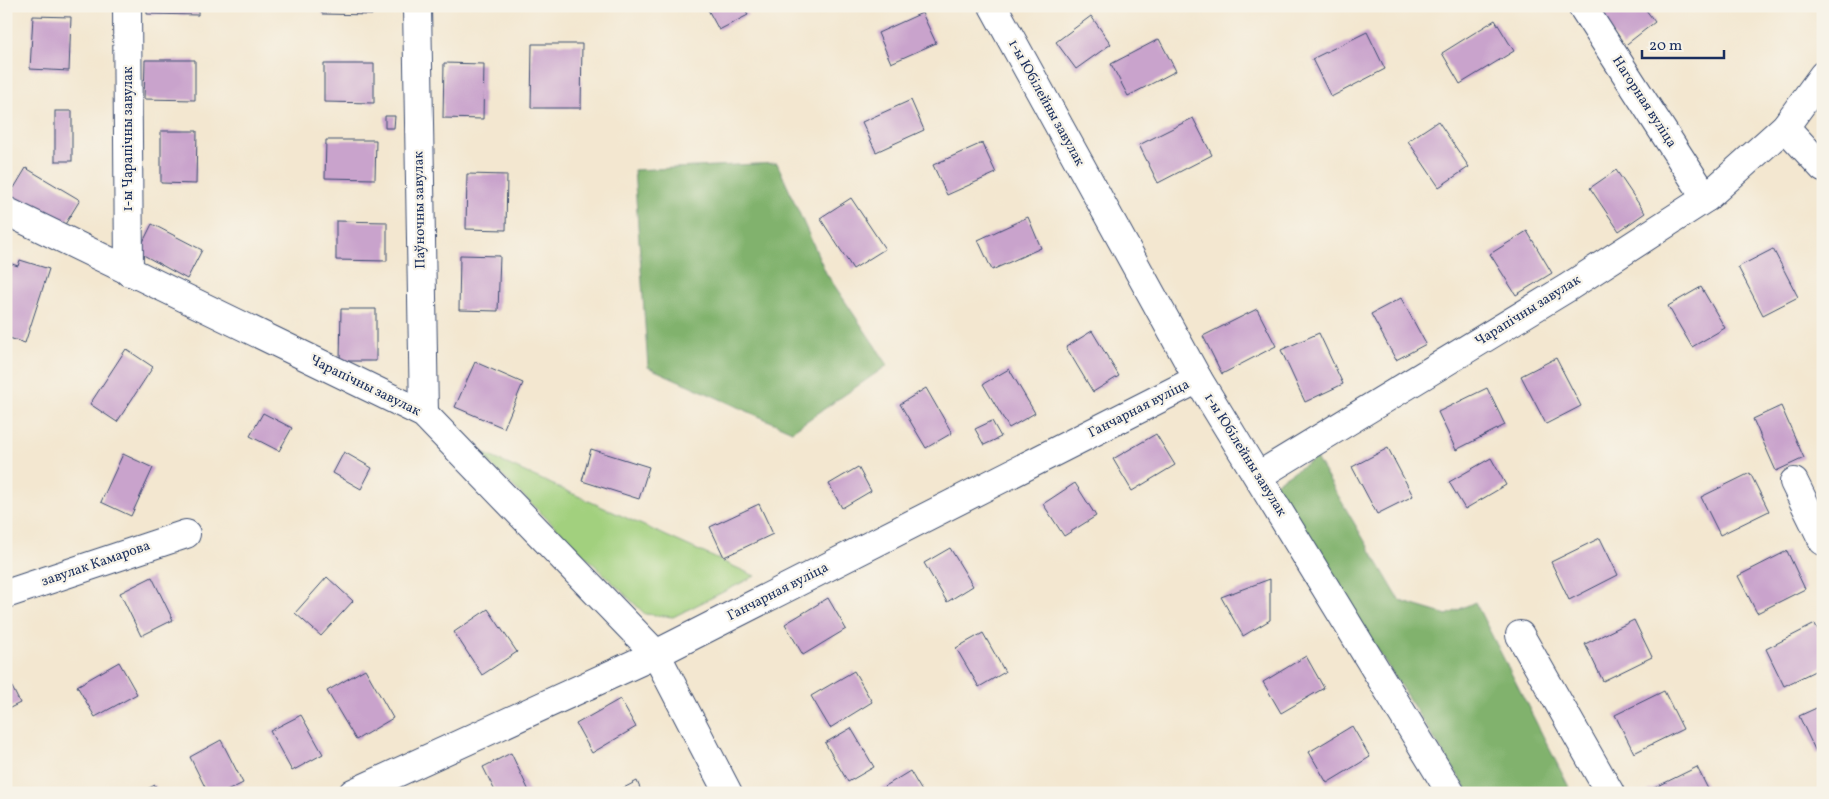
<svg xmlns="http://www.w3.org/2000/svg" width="1829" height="799" viewBox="0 0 1829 799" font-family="Vollkorn,serif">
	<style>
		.green { fill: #a2d07e; stroke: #5e806e }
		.forest { fill: #81b26d; stroke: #4e7066 }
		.building { fill: #c9a3cc }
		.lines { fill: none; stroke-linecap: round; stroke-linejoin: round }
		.minor-casing { stroke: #3b4b6f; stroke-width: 30 }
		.minor { stroke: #fff; stroke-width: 28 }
		.labels { text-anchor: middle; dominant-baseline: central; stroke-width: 4.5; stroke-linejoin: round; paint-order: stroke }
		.street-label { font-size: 14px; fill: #1b2f5e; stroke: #f7f3e8 }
	</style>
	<rect width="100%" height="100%" fill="#f7f3e8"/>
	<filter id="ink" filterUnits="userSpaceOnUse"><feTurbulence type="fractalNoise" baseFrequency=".02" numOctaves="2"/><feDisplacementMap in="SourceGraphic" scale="10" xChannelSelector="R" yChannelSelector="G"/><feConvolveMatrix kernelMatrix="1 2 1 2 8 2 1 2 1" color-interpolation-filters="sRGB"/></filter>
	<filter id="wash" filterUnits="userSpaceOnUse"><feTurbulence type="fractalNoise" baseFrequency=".0096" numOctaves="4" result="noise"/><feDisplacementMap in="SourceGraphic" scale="20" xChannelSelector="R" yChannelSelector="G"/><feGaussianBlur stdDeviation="1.12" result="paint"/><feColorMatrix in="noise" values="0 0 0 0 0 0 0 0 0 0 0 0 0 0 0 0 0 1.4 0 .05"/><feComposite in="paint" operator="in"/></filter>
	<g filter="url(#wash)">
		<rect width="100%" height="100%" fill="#f3e7d0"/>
		<path class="green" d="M476 450 755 576 673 617 645 614Z"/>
		<g class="forest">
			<path d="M777 163 826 273 888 365 792 431 648 367 634 170Z"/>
			<path d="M1316 458 1400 601 1447 615 1475 602 1572 793H1469L1272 485Z"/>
		</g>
		<g id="blocks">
			<g class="building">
				<path d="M147 6H198V15L147 14Z"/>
				<path d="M322 6H373L372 15 322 14Z"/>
				<path d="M706 6H743L748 15 719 30Z"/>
				<path d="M1608 6H1643L1655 22 1623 47 1598 14Z"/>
				<path d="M922 13 936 43 891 63 878 33Z"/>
				<path d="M33 16 71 17 69 71 30 69Z"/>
				<path d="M1091 16 1111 44 1076 69 1056 42Z"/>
				<path d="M1495 20 1514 51 1460 84 1442 53Z"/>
				<path d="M1367 32 1385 69 1331 97 1312 59Z"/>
				<path d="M1159 39 1176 71 1128 96 1111 64Z"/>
				<path d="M532 44H582L581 108H531Z"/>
				<path d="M145 60H195V100L144 99Z"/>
				<path d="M444 63 484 64 483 119 443 118Z"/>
				<path d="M324 64H374V103L324 102Z"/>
				<path d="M911 100 924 130 876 152 862 122Z"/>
				<rect x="55" y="111" width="17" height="50"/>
				<path d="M385 116H395L394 128H385Z"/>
				<path d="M1193 118 1212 155 1158 183 1139 145Z"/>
				<path d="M1438 121 1469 167 1439 187 1408 141Z"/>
				<path d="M161 131H197L196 184 161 183Z"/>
				<path d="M326 140H376L375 179 325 178Z"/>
				<path d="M982 143 996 173 947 195 933 165Z"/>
				<path d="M26 168 80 200 61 231 8 198Z"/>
				<path d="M1616 170 1645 213 1619 231 1590 188Z"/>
				<path d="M467 174 507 175 506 230 466 229Z"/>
				<path d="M851 198 885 249 853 269 820 218Z"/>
				<path d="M1028 217 1041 248 992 270 978 240Z"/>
				<path d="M336 221 387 222V261L336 260Z"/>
				<path d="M152 224 202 250 187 279 138 252Z"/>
				<path d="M1527 231 1552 273 1516 295 1490 254Z"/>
				<path d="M1773 249 1798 297 1763 315 1738 267Z"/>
				<path d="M460 255 500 256 498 311 459 310Z"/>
				<path d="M20 260 49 269 25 343 6 337V262L18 266Z"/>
				<path d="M1701 287 1725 328 1692 347 1668 306Z"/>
				<path d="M1401 298 1426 344 1396 360 1371 314Z"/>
				<path d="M341 309H376V361H340Z"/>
				<path d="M1257 309 1276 346 1222 374 1203 336Z"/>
				<path d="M1092 331 1119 376 1093 392 1066 347Z"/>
				<path d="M1319 333 1343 384 1305 402 1281 350Z"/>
				<path d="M126 349 153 367 117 422 90 404Z"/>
				<path d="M1556 358 1581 406 1546 424 1521 376Z"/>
				<path d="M475 362 523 383 504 428 455 407Z"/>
				<path d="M1009 369 1035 413 1009 428 983 384Z"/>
				<path d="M926 388 952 433 926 448 900 404Z"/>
				<path d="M1487 388 1505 425 1456 450 1438 412Z"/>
				<path d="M1781 406 1804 458 1776 471 1753 419Z"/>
				<path d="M263 413 292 428 279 451 250 436Z"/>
				<path d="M992 421 1001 437 984 445 975 429Z"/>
				<path d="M1156 434 1175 465 1132 491 1113 459Z"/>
				<path d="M1388 448 1413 496 1377 514 1352 467Z"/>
				<path d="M591 449 649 467 639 499 582 481Z"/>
				<path d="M344 452 372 468 361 489 333 473Z"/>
				<path d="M123 454 153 468 131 516 101 502Z"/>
				<path d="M1491 458 1506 485 1465 509 1449 482Z"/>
				<path d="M858 467 871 491 842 508 829 484Z"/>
				<path d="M1750 473 1769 511 1720 535 1701 497Z"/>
				<path d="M1075 483 1096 516 1064 536 1043 504Z"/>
				<path d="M759 504 773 534 724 557 710 527Z"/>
				<path d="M1600 538 1618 575 1569 600 1551 562Z"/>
				<path d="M950 548 973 586 947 602 924 563Z"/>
				<path d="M1787 551 1805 589 1757 613 1738 576Z"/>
				<path d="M152 577 173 620 141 636 120 593Z"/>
				<path d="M327 577 353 601 321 636 295 613Z"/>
				<path d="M1270 579V620L1243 636 1221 597Z"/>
				<path d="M828 598 846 629 803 655 785 624Z"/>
				<path d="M488 609 517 652 482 675 454 632Z"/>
				<path d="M1634 620 1652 657 1603 681 1585 644Z"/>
				<path d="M1815 624 1823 640V667L1784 686 1766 649Z"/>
				<path d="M983 633 1005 672 979 687 956 648Z"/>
				<path d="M1306 656 1324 688 1281 713 1263 682Z"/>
				<path d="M119 662 137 694 95 717 77 686Z"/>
				<path d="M365 669 393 718 356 740 327 691Z"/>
				<path d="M854 671 872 702 830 728 811 696Z"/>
				<path d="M6 675 20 703 6 710Z"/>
				<path d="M1664 691 1683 729 1634 753 1615 715Z"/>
				<path d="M620 699 636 727 592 753 576 724Z"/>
				<path d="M1823 705V751L1817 754 1799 716Z"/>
				<path d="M301 715 323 754 292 771 270 731Z"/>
				<path d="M1352 726 1370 757 1327 783 1309 752Z"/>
				<path d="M851 728 874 767 848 782 825 743Z"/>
				<path d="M221 740 243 783 223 793H208L190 757Z"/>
				<path d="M511 753 530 793H496L483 767Z"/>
				<path d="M1697 767 1710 793H1649L1648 791Z"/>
				<path d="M910 771 923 793H874Z"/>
				<path d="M637 781 642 793H614Z"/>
				<path d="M155 785 158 793H139Z"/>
			</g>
		</g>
	</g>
	<g filter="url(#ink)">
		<use href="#blocks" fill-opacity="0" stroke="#3b4b6f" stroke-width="1"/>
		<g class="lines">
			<g class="minor-casing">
				<g id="minor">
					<path d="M127 6 129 272"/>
					<path d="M417 6 424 414"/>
					<path d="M993 6 1198 379 1451 793"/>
					<path d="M1582 6 1706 198"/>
					<path d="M1785 127 1823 168"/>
					<path d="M6 211 424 414 656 654 728 793"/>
					<path d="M1258 476 1567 288 1706 198 1785 127 1823 75"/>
					<path d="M1794 482 1823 541"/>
					<path d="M6 594 186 534"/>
					<path d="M1520 635 1610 793"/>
					<path d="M353 793 656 654 1198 379"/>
				</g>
			</g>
			<use href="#minor" class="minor"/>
		</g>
	</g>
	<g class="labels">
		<g class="street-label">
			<text transform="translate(1644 102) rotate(57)">Нагорная вуліца</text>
			<text transform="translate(1046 103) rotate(61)">1-ы Юбілейны завулак</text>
			<text transform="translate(128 139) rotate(-90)">1-ы Чарапічны завулак</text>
			<text transform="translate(420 210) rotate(-91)">Паўночны завулак</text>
			<text transform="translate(1528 311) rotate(-32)">Чарапічны завулак</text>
			<text transform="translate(365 386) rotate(26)">Чарапічны завулак</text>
			<text transform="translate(1139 409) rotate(-27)">Ганчарная вуліца</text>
			<text transform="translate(1245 455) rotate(58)">1-ы Юбілейны завулак</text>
			<text transform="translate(96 564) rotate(-19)">завулак Камарова</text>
			<text transform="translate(778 592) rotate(-27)">Ганчарная вуліца</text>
		</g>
	</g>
	<rect width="1829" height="799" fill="none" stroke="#f7f3e8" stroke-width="25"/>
	<path d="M1642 50v8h82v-8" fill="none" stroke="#1b2f5e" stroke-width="2.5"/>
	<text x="1649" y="50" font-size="15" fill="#1b2f5e" stroke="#f7f3e8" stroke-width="4" paint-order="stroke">20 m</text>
</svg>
